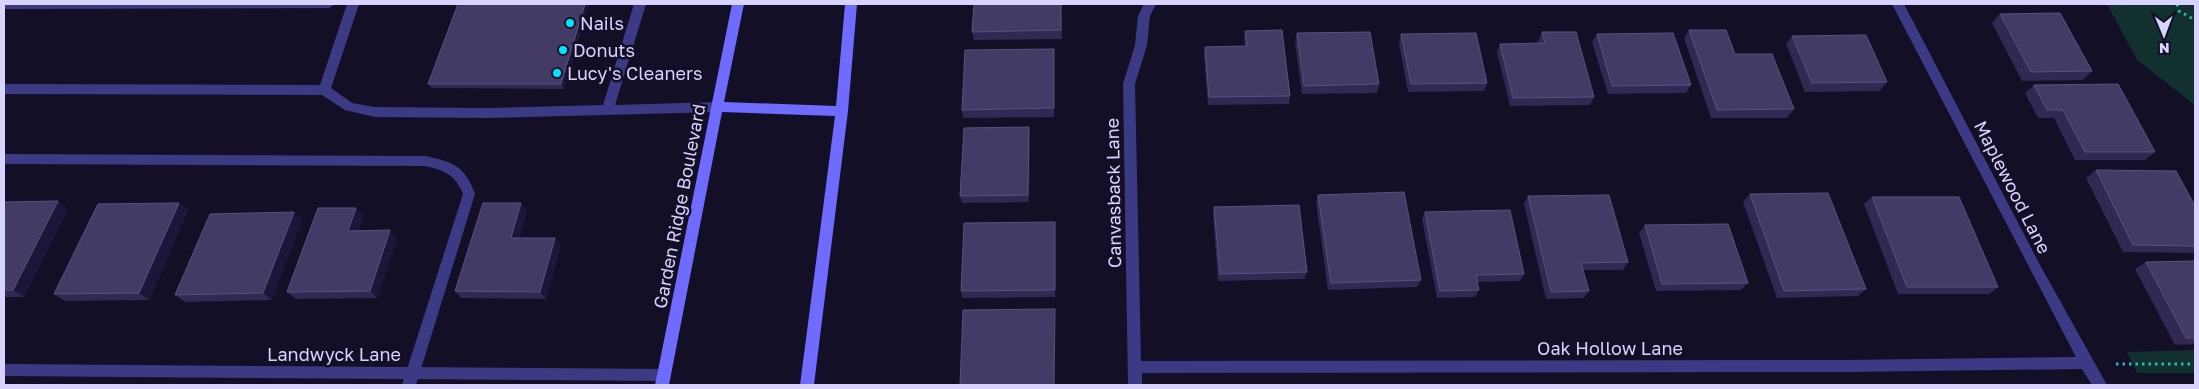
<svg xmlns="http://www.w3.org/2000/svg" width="2199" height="389" viewBox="0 0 2199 389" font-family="'Golos Text',sans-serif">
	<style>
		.green { fill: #12302f }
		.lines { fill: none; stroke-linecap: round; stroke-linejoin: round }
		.path { stroke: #2fb8b0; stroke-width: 3; stroke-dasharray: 2.5 4; stroke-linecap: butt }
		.lane { fill: #3d3a85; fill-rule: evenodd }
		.street { fill: #3d3a85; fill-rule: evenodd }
		.secondary { fill: #6f6bff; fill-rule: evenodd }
		.wall { fill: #312854 }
		.shaded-wall { fill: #1d163a }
		.building { fill: #433a66; stroke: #5a527e }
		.poi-dot { fill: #00e5ff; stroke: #130f26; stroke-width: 2 }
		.labels { text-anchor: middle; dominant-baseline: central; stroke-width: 5; stroke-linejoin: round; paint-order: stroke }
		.poi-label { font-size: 18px; fill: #d9d4ff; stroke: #130f26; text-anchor: start }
		.street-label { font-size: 18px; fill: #d9d4ff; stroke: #130f26 }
	</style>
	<rect width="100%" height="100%" fill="#130f26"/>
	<g class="green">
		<path d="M2107 4 2195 5V105L2137 60Z"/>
		<path d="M2195 350V373H2137L2127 352Z"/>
	</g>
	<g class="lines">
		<g class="path">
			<path d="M2177 4 2179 11 2195 20"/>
			<path d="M2116 364H2195"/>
		</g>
		<g class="lane">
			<path d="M4 4H335L329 8 4 9Z"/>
			<path d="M347 4H359L331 88 352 103 375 107 487 108 603 105 634 4H646L615 105 718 102 722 104 724 107 722 110 718 112 487 118 375 117 345 110 322 95 4 94V84L320 85Z"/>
			<path d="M4 154 425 156C453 162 465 166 475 194L416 385H402L463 194C456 175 444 170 425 166L4 164Z"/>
		</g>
		<g class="street">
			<path d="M1144 4H1156L1150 16 1147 45 1135 84 1141 361 1845 360 2076 357 1892 4H1904L2040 265 2107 385H2092L2082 369 1845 372 1142 373V385H1128L1123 84 1135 45 1138 16Z"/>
			<path d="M4 364 664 369 669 371 671 375 669 379 664 381 4 376Z"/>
		</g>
		<path class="secondary" d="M732 4H744L724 102 836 106 845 4H857L848 111 814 385H800L835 116 722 112 669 385H655Z"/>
	</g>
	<g class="wall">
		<path d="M589 4 564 89 432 88 428 84Z"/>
		<path d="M1061 4 1062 39 974 40 972 32Z"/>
		<path d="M2000 14 2092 71 2083 80 2022 81 1992 23Z"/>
		<path d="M1689 30 1735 54 1794 109 1787 118H1711L1684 38Z"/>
		<path d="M1245 31 1290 96 1289 104 1208 105 1204 55 1205 47 1245 46 1244 39Z"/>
		<path d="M1542 32 1594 97 1590 105 1510 106 1497 52 1500 44 1538 43V41Z"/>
		<path d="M1297 33 1379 84 1377 93 1302 94 1295 42Z"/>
		<path d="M1401 34 1487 83 1484 91 1408 92 1399 43Z"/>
		<path d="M1597 34 1691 85 1686 93 1608 94 1592 42Z"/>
		<path d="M1792 36 1887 82 1880 91 1805 92 1786 44Z"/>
		<path d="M1054 49V117L963 118 962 110Z"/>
		<path d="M2034 85 2155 152 2145 160H2075L2054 118H2038L2025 93Z"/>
		<path d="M1030 135 1029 202 962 203 960 196Z"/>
		<path d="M2096 170 2195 206V253L2123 252 2086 178Z"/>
		<path d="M1750 194 1866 289 1858 296 1777 298 1743 202Z"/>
		<path d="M1318 195 1421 280 1417 287 1328 290 1316 202Z"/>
		<path d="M1528 196 1628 262 1623 270H1583L1589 291 1584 298 1546 299 1524 204Z"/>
		<path d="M1872 197 1998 287 1989 294H1898L1864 204Z"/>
		<path d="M4 202 68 209 24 297H4Z"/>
		<path d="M179 203 188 210 149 300 65 301 54 294Z"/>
		<path d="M1214 207 1307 272 1304 279 1218 281 1213 214Z"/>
		<path d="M527 211 519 238 561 245 546 299 461 298 455 291Z"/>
		<path d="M294 212 302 220 272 300 185 302 175 295Z"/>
		<path d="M1425 212 1524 274 1520 281 1477 282 1479 290 1475 297 1437 298 1422 219Z"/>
		<path d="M364 215 358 231 397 238 377 298 296 299 287 292Z"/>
		<path d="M1055 222V297L962 298 961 291Z"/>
		<path d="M1645 225 1748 283 1741 290 1656 291 1639 233Z"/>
		<path d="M2195 261V344L2175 345 2135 269 2146 262Z"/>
	</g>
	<g class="shaded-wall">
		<path d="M585 4H589L564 89 561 84Z"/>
		<path d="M1029 127 1030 135 1029 202 1028 195Z"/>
		<path d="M58 201 68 209 24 297 13 290Z"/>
		<path d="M179 203 188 210 149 300 139 293Z"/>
		<path d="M521 203 527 211 517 245 511 238Z"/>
		<path d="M356 208 364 215 355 238 348 231Z"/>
		<path d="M294 212 302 220 272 300 263 293Z"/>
		<path d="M390 230 397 238 377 298 370 291Z"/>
		<path d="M555 238 561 245 546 299 540 292Z"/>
		<path d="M1055 309V385H1054Z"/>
	</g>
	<g class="building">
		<path d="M458 4H585L561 84H428Z"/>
		<path d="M974 4H1061V30L972 32Z"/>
		<path d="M2060 13 2092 71 2031 72 2000 14Z"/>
		<path d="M1282 30 1290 96 1209 97 1205 47 1247 46 1245 31Z"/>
		<path d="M1689 30H1726L1735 54H1772L1794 109 1717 110Z"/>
		<path d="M1370 32 1379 84 1304 86 1297 33Z"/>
		<path d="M1542 32H1576L1594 97 1513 98 1500 44 1545 43Z"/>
		<path d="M1476 33 1487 83 1411 84 1401 34Z"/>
		<path d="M1673 33 1691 85 1612 86 1597 34Z"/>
		<path d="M1866 35 1887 82 1812 83 1792 36Z"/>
		<path d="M1054 49V108L962 110 965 50Z"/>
		<path d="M2118 84 2155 152H2085L2063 110H2047L2034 85Z"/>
		<path d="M1029 127 1028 195 960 196 964 128Z"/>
		<path d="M2096 170 2176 171 2195 206V246L2133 245Z"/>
		<path d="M1404 192 1421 280 1331 283 1318 195Z"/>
		<path d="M1828 193 1866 289 1784 291 1750 194Z"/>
		<path d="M1609 195 1628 262 1581 263 1589 291 1551 292 1528 196Z"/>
		<path d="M1872 197H1959L1998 287H1907Z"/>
		<path d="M58 201 13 290H4V202Z"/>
		<path d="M179 203 139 293 54 294 98 204Z"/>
		<path d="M483 203H521L511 238H555L540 292 455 291Z"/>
		<path d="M1299 205 1307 272 1220 274 1214 207Z"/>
		<path d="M318 208H356L348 231 390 230 370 291 287 292Z"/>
		<path d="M1510 210 1524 274 1476 275 1479 290 1440 291 1425 212Z"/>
		<path d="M294 212 263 293 175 295 210 214Z"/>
		<path d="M1055 222V290L961 291 964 223Z"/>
		<path d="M1728 224 1748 283 1662 284 1645 225Z"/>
		<path d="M2195 261V338H2186L2146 262Z"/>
		<path d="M1055 309 1054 385H960L963 310Z"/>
	</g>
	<g class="poi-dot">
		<circle cx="570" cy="23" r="5"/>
		<circle cx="563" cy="50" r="5"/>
		<circle cx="557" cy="73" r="5"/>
	</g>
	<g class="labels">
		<g class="poi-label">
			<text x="580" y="23">Nails</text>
			<text x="573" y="50">Donuts</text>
			<text x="567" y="73">Lucy's Cleaners</text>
		</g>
		<g class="street-label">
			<text transform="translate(2013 187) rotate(63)">Maplewood Lane</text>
			<text transform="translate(1113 193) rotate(-91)">Canvasback Lane</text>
			<text transform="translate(679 206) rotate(-79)">Garden Ridge Boulevard</text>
			<text x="1610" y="348">Oak Hollow Lane</text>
			<text x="334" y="354">Landwyck Lane</text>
		</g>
	</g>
	<rect width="2199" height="389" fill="none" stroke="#d9d4ff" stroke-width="10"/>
	<g transform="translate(2164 35) rotate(179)" stroke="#130f26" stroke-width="4" paint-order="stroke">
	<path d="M0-4L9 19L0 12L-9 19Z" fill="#d9d4ff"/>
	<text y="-8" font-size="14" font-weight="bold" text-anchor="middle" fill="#d9d4ff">N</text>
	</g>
</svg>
